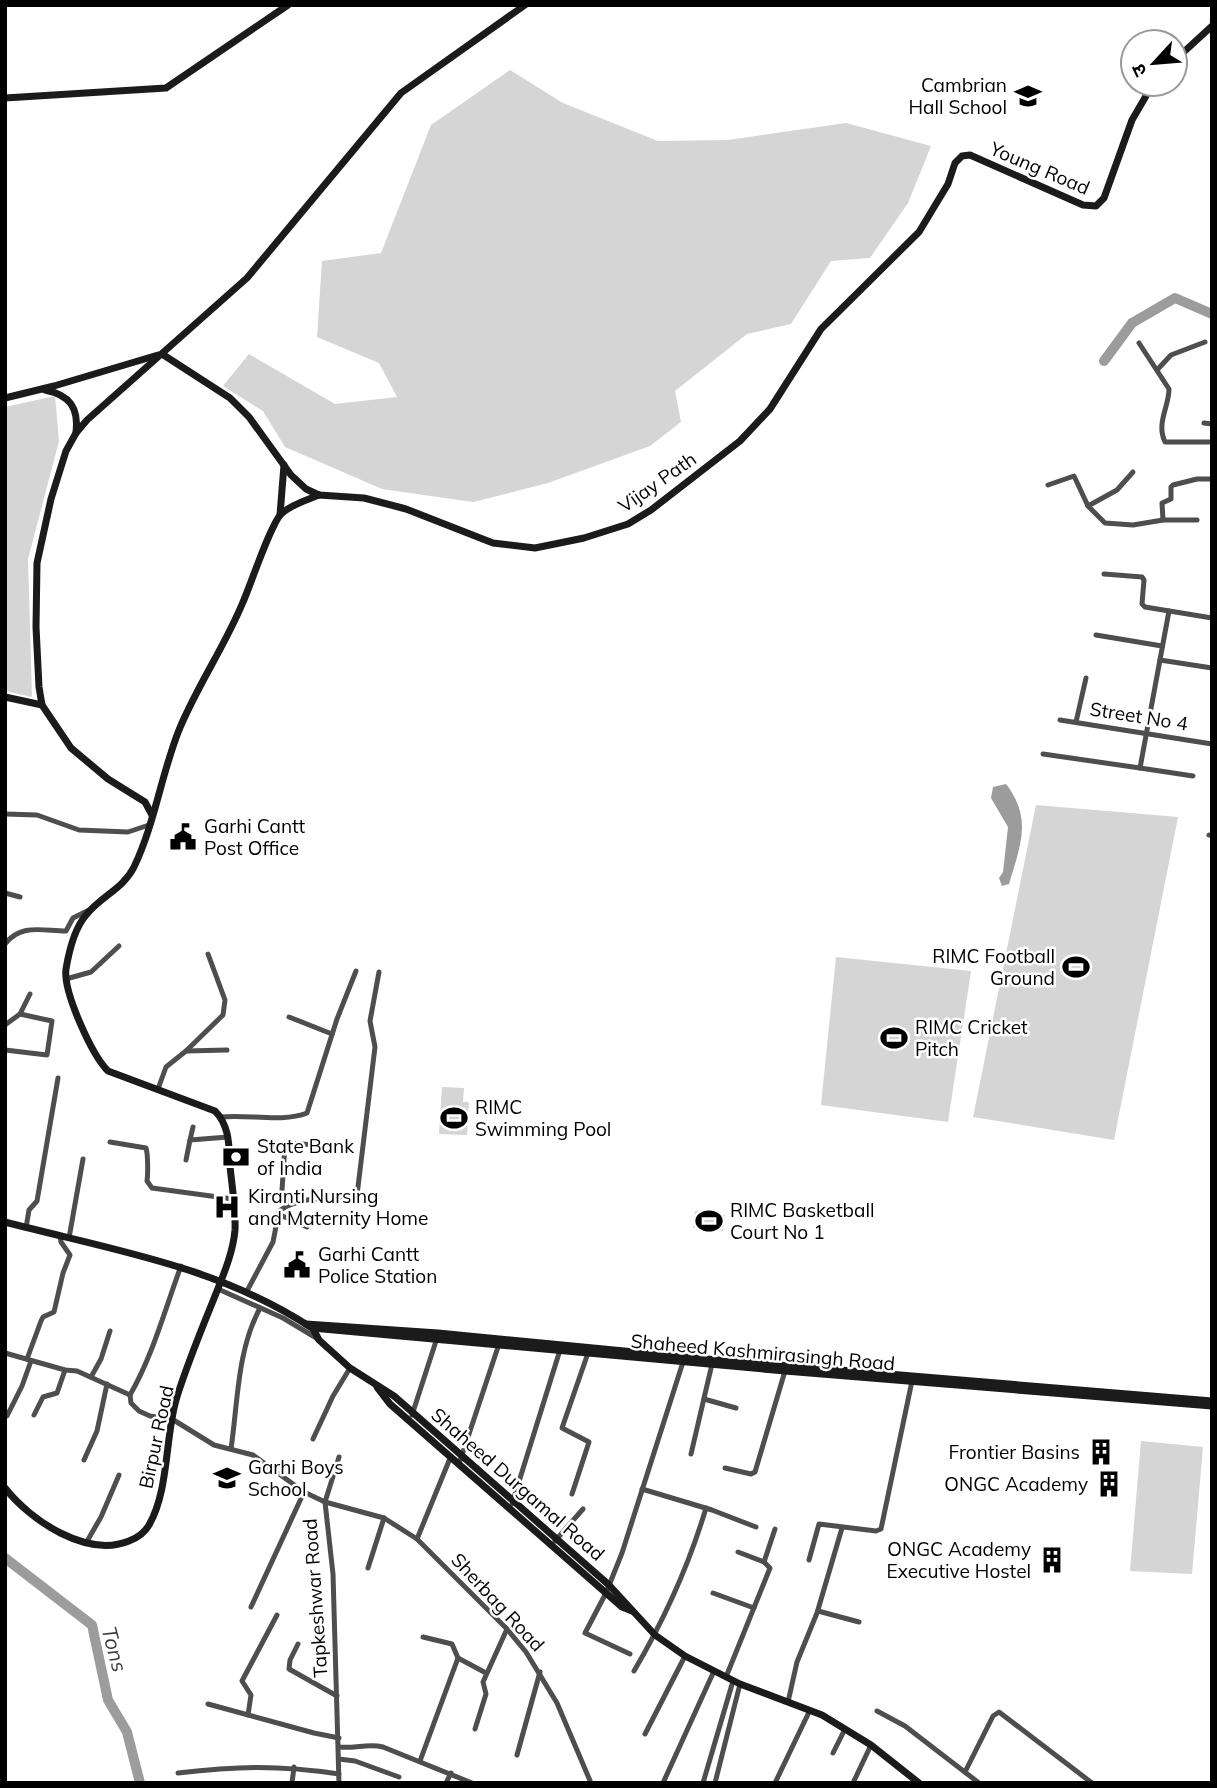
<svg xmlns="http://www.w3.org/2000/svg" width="1217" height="1788" viewBox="0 0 1217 1788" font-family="Mulish,'Noto Sans Devanagari',sans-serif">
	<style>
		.green { fill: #d5d5d5 }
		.water { fill: #9c9c9c }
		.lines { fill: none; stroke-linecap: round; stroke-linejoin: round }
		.river { stroke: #9c9c9c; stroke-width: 10 }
		.street { stroke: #4e4e4e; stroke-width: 5 }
		.secondary { stroke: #1b1b1b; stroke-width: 7 }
		.labels { text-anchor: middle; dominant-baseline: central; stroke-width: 5; stroke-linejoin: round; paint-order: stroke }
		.poi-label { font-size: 19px; fill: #000; stroke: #fff; text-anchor: start }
		.street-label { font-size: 19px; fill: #000; stroke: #fff }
		.water-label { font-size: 21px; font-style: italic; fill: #3d3d3d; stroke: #fff }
	</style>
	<rect width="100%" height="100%" fill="#fff"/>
	<g class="green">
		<path d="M510 70 563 103 658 141 728 140 846 123 931 146 908 203 870 258 831 261 791 324 747 334 675 391 681 422 650 446 548 483 473 502 382 489 285 447 263 411 223 386 249 354 335 404 397 397 379 363 317 337 322 261 381 253 431 125Z"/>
		<path d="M55 396 59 441 28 559 32 697 5 691V407Z"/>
		<path d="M1036 805 1178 817 1114 1140 973 1117Z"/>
		<path d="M836 957 971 971 948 1122 821 1105Z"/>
		<path d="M442 1087 464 1088 463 1102H469L467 1135 439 1134Z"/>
		<path d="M695 1211 725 1215 723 1231 693 1228Z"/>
		<path d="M1141 1441 1203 1447 1192 1574 1130 1571Z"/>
	</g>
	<path class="water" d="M1006 784C1033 819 1020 846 1009 884L1002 886 999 878 1003 872 1008 827 991 798 993 787Z"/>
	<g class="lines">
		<g class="river">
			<path d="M1104 361 1132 323 1175 298 1212 314"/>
			<path d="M5 1558 92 1625 108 1700 127 1732 140 1783"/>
		</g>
		<g class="street">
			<path d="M1139 343 1169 389C1169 407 1156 423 1165 442H1212"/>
			<path d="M1157 370 1171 355 1205 342"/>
			<path d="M1204 423 1212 424"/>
			<path d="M1048 485 1074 476 1088 506 1105 523 1133 525 1163 520"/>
			<path d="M1088 506 1117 490 1133 472"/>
			<path d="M1197 520H1163L1162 503 1171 499V487L1173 485 1197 479H1212"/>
			<path d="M1104 574 1142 577 1144 580 1142 604 1145 607 1212 618"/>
			<path d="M1169 611 1140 768 1193 776"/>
			<path d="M1096 635 1162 646"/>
			<path d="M1160 660 1212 668"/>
			<path d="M1060 720 1212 744"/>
			<path d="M1076 722 1086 678"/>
			<path d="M1043 754 1140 768"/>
			<path d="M5 814 37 815 79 830 128 832 149 825"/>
			<path d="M1209 835 1212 836"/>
			<path d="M5 893 20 897"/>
			<path d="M5 944C21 923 43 931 66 931L73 918 89 910"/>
			<path d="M66 979 91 972 119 946"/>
			<path d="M20 1014 30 994"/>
			<path d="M289 1017 332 1034"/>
			<path d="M5 1025 20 1014 52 1021 47 1055 5 1050"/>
			<path d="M186 1051 227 1050"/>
			<path d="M158 1089 166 1067 186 1051 223 1015 225 1000 208 954"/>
			<path d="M221 1117C248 1114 282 1123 307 1113L337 1019 356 971"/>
			<path d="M190 1140 193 1127"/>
			<path d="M110 1142 146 1148C148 1154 148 1174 147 1181L152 1188 233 1199"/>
			<path d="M186 1160 190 1140 228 1137"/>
			<path d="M292 1203 284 1197 282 1190 285 1145 289 1143 316 1145"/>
			<path d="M278 1214 307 1227"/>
			<path d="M26 1228 29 1210 37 1201 58 1078"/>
			<path d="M69 1238 83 1159"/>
			<path d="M218 1289 283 1318 318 1339"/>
			<path d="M247 1291 273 1242 279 1211C303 1194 331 1201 357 1195L375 1047 370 1021 379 972"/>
			<path d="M5 1353 65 1370 77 1371 130 1395 131 1403 139 1411 150 1416 172 1419 214 1445 253 1455 304 1492 325 1502 384 1518 417 1539 507 1629 526 1652 557 1703 591 1783"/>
			<path d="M27 1359 41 1321 43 1317 54 1312 63 1273 70 1255 61 1242 60 1237"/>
			<path d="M91 1377 101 1359 110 1331"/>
			<path d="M130 1395C153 1355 165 1309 181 1266"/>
			<path d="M704 1399 736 1408"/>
			<path d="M34 1415 43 1397 57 1393 65 1370"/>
			<path d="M412 1415 437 1338"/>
			<path d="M7 1416 22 1386 31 1361"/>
			<path d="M313 1439 333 1396 350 1368"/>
			<path d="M231 1449C238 1401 237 1351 260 1308"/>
			<path d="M691 1454 712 1364"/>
			<path d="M84 1460 97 1431 107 1384"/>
			<path d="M459 1464 499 1344"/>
			<path d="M725 1468 751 1474 755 1472 785 1371"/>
			<path d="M642 1489 712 1510 756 1527"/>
			<path d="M572 1494 589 1442 562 1428 588 1353"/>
			<path d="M512 1504 560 1350"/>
			<path d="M417 1539 451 1456"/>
			<path d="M555 1541 583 1509"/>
			<path d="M86 1543 101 1517 119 1475"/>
			<path d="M809 1560 819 1524 876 1531 881 1529 912 1381"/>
			<path d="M764 1562 775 1529"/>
			<path d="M368 1568 384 1518"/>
			<path d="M713 1593 754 1608"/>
			<path d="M251 1607 304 1492"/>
			<path d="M818 1611 859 1622"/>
			<path d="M298 1644 290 1660 289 1669 337 1696"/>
			<path d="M630 1654 585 1633 606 1593 622 1553 683 1362"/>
			<path d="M458 1658 486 1673"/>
			<path d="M634 1671C664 1620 689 1565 706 1508"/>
			<path d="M726 1677 770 1568 764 1562 738 1552"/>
			<path d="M788 1702 797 1662 817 1613 842 1528"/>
			<path d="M208 1704 314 1733 339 1738"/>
			<path d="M877 1711 905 1726 979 1783"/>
			<path d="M248 1715 251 1695 242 1681 277 1615"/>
			<path d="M475 1729 486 1694 483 1682 507 1629"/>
			<path d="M645 1734 685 1656"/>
			<path d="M339 1747C355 1749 368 1743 383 1747L472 1783"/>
			<path d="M833 1753 845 1729"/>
			<path d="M517 1755 540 1672"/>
			<path d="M339 1759 355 1761 399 1777"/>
			<path d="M420 1761 458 1658 452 1644 423 1637"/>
			<path d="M965 1772 993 1716 999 1712 1092 1783"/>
			<path d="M178 1773C237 1766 279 1765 339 1774"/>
			<path d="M292 1783 294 1767"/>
			<path d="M339 1783 333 1574 325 1502 339 1457"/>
			<path d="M446 1783 451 1773"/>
			<path d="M663 1783 714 1671"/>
			<path d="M703 1783 733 1681"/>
			<path d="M715 1783 740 1684"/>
			<path d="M775 1783 810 1710"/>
			<path d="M853 1783 871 1745"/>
		</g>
		<g class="secondary">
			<path d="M1175 60 1212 26"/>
			<path d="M5 98 166 88 288 5"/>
			<path d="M162 354 230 398 249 417 291 475 306 489 319 495 364 498 406 509 493 543 535 548 584 538 628 524 651 510 740 441 770 409 821 329 919 232 948 184 955 163 962 156 970 155 1083 205 1096 206 1104 198 1132 120 1153 84"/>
			<path d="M45 390C70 395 79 408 76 433"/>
			<path d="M5 398 54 386 158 355"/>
			<path d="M280 515 284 465"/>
			<path d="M5 697 42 705"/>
			<path d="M152 815 145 802 108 779 71 748 42 705 39 687 36 627 37 563 51 499 66 451 76 433 87 420 247 278 401 93 525 5"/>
			<path d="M5 1222C112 1250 218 1266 312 1328L785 1371 1212 1406"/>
			<path d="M306 1324 438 1333 707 1359 1212 1401"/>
			<path d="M312 1327 319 1340 350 1368 394 1396 609 1585 655 1635 685 1656 740 1684 822 1715 871 1745 919 1783"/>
			<path d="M377 1387 390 1404 622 1607 632 1611"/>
			<path d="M5 1488C31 1521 87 1558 129 1541 137 1538 145 1532 149 1525 169 1490 165 1439 176 1400 186 1367 200 1333 213 1301 222 1278 233 1254 235 1230 236 1209 232 1187 230 1166 229 1147 230 1126 215 1111L108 1071C92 1055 63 992 66 969 69 951 74 929 86 915 101 896 123 889 134 867 155 823 161 775 179 730 197 686 225 646 243 602 251 584 270 526 281 514 290 505 307 500 319 495"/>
		</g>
	</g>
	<defs>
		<g id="school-bare" transform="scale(2.1)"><path d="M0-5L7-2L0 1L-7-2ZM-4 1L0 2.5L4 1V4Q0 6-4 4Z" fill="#000" stroke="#fff" stroke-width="2.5" paint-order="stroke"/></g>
		<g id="civic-bare" transform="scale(2.1)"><path d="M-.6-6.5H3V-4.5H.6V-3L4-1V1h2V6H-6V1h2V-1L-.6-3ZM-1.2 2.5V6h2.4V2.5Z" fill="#000" stroke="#fff" stroke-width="2.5" paint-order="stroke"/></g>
		<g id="stadium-bare" transform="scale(2.1)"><path d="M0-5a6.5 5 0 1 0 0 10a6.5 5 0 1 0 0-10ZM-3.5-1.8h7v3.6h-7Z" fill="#000" stroke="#fff" stroke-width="2.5" paint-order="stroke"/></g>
		<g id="bank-bare" transform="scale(2.1)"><path d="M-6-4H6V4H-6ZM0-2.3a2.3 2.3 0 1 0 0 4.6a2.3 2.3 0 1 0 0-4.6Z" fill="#000" stroke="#fff" stroke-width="2.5" paint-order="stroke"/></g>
		<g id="hospital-bare" transform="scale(2.1)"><path d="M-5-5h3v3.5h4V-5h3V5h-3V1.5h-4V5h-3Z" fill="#000" stroke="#fff" stroke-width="2.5" paint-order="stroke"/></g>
		<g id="building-bare" transform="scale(2.1)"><path d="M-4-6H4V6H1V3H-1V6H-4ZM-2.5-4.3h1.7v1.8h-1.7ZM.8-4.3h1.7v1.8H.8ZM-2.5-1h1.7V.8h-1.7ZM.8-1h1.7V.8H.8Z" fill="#000" stroke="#fff" stroke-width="2.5" paint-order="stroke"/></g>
	</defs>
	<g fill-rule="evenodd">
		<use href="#school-bare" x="1028" y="96"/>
		<use href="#civic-bare" x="183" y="837"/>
		<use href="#stadium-bare" x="1076" y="967"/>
		<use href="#stadium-bare" x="894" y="1038"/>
		<use href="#stadium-bare" x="454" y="1118"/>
		<use href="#bank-bare" x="236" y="1157"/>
		<use href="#hospital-bare" x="227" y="1207"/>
		<use href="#stadium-bare" x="709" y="1221"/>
		<use href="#civic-bare" x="297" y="1265"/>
		<use href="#building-bare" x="1101" y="1452"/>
		<use href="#school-bare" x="227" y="1478"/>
		<use href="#building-bare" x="1109" y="1484"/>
		<use href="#building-bare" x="1052" y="1560"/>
	</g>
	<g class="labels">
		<g class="poi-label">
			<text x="1007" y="85" text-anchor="end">Cambrian<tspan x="1007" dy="22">Hall School</tspan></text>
			<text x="204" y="826">Garhi Cantt<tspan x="204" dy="22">Post Office</tspan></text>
			<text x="1055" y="956" text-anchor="end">RIMC Football<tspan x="1055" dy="22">Ground</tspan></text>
			<text x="915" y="1027">RIMC Cricket<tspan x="915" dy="22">Pitch</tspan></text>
			<text x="475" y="1107">RIMC<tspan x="475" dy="22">Swimming Pool</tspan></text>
			<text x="257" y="1146">State Bank<tspan x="257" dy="22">of India</tspan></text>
			<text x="248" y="1196">Kiranti Nursing<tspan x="248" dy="22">and Maternity Home</tspan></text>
			<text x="730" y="1210">RIMC Basketball<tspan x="730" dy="22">Court No 1</tspan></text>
			<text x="318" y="1254">Garhi Cantt<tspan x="318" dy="22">Police Station</tspan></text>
			<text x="1080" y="1452" text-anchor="end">Frontier Basins</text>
			<text x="248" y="1467">Garhi Boys<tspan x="248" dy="22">School</tspan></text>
			<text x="1088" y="1484" text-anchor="end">ONGC Academy</text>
			<text x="1031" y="1549" text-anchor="end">ONGC Academy<tspan x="1031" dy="22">Executive Hostel</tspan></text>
		</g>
		<g class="street-label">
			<text transform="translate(1040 168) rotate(23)">Young Road</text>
			<text transform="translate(657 482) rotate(-35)">Vijay Path</text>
			<text transform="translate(1139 716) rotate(9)">Street No 4</text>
			<text transform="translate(763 1352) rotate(5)">Shaheed Kashmirasingh Road</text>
			<text transform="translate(156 1437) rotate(-78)">Birpur Road</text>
			<text transform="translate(518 1484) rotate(41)">Shaheed Durgamal Road</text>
			<text transform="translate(315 1598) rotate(-94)">Tapkeshwar Road</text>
			<text transform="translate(498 1602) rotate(47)">Sherbag Road</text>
		</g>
		<g class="water-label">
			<text transform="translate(115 1649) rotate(75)">Tons</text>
		</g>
	</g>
	<rect width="1217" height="1788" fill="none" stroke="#000000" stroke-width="14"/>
	<g transform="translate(1154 63) rotate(244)"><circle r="33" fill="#ffffff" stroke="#999999" stroke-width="2"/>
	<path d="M0-5L12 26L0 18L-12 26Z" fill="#000000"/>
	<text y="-10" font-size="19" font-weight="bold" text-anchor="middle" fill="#000000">उ</text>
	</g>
</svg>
